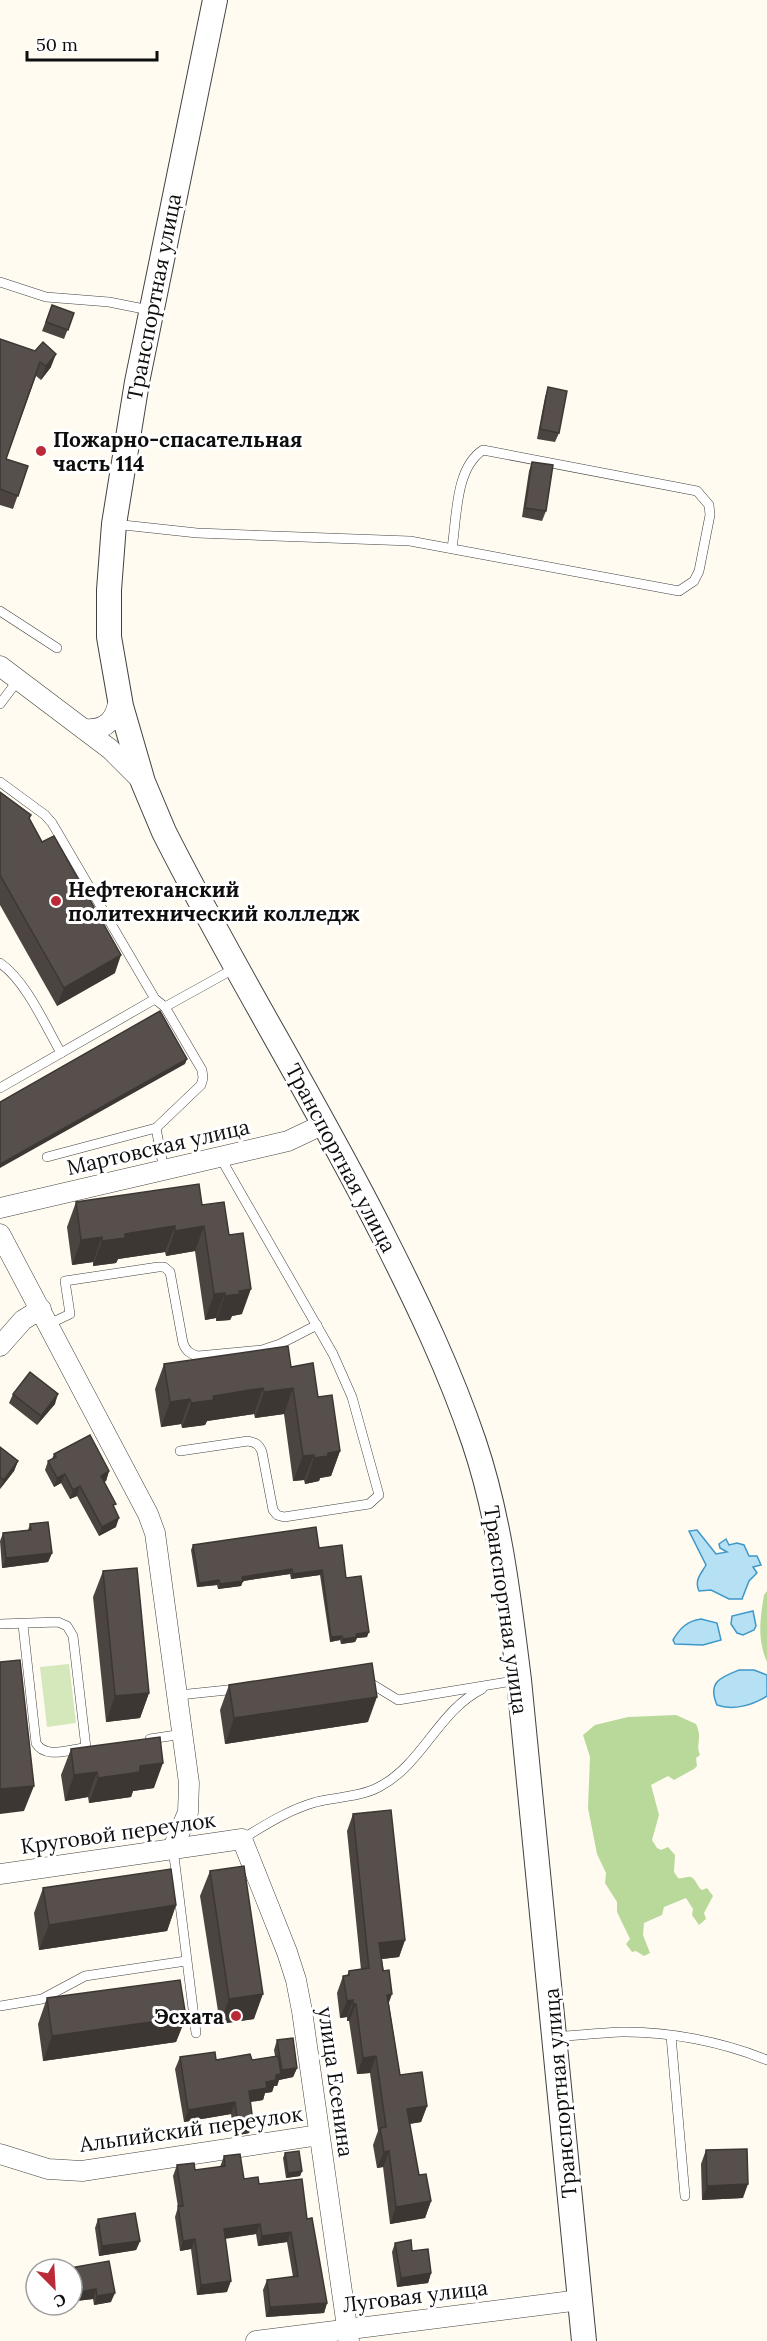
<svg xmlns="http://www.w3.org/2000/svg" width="767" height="2341" viewBox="0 0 767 2341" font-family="Lora,serif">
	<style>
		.green { fill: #d4e8bb }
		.forest { fill: #b9d99a }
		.water { fill: #b6e0f4; stroke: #3f98c9; stroke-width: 1.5 }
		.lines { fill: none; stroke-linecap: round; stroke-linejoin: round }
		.service-casing { stroke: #414141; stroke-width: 10 }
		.minor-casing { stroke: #414141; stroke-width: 21 }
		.tertiary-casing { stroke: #414141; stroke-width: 26 }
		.service { stroke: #fff; stroke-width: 9 }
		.minor { stroke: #fff; stroke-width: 20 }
		.tertiary { stroke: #fff; stroke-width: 24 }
		.wall { fill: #4b4440 }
		.shaded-wall { fill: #3d3734 }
		.building { fill: #574f4b; stroke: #3d3734; stroke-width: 1.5 }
		.poi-dot { fill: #bb2a37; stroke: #fff; stroke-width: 2 }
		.labels { text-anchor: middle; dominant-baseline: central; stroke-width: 6; stroke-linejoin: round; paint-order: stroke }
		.street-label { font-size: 21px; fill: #0e0e0e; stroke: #fff }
		.poi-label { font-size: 21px; font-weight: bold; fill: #0e0e0e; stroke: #fff; text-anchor: start }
	</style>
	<rect width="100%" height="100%" fill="#fffbf0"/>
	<path class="green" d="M69 1664 76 1723 47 1727 40 1667Z"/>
	<g class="forest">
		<path d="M767 1591V1662C757 1639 760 1619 764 1595Z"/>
		<path d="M676 1715 696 1724C703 1739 695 1744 700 1755L696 1758 697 1766 694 1769 674 1780 668 1776 651 1785 659 1815 652 1840 657 1848 661 1850 668 1847 675 1855 674 1872 678 1878C683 1879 687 1876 691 1877 696 1879 697 1887 702 1890L707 1888 713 1896 704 1913 706 1919 699 1925 692 1915 693 1909 686 1898 664 1907 662 1915 644 1923 643 1935 650 1953 644 1956 636 1951 632 1952 626 1944 630 1939 617 1912V1902L605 1883 606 1873 597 1854 588 1808 590 1757 583 1735 595 1725 628 1717Z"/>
	</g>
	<g class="water">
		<path d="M697 1530 716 1554 727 1552 720 1548 719 1544 726 1539 729 1545 737 1543 744 1545 749 1556H757L761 1565 753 1567 757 1573 749 1581 742 1599H729L711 1590 699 1591C694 1580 701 1574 706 1565L689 1531Z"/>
		<path d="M753 1611 756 1626 754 1630 743 1635 737 1633 731 1624 732 1616Z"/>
		<path d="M701 1619 717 1623 721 1640 703 1645 675 1644 673 1640C680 1628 687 1621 701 1619Z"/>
		<path d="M739 1670H754L767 1675V1696C753 1705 733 1711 717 1705 707 1682 721 1677 739 1670Z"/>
	</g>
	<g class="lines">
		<g class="service-casing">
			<g id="service">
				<path d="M0 282 46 297 109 302 149 310"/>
				<path d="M114 524 197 533 410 541 679 591 694 581 699 571 710 515 709 505 697 491 483 450C455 468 457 517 452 548"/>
				<path d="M0 611 57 648"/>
				<path d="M0 704 18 680"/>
				<path d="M0 782 45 815 52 823 155 999 165 1007 202 1070 203 1078 201 1085 156 1128 164 1170"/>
				<path d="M0 963C26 981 45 1025 61 1053"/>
				<path d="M165 1007 237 967"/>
				<path d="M0 1088 155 999"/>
				<path d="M47 1157 156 1128"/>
				<path d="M49 1324 70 1314 65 1281 158 1267H164L170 1272 183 1343C186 1351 190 1354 198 1356L262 1350 280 1344 317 1325"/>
				<path d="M180 1451 248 1441C256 1443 259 1444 262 1452L273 1510 277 1515 284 1517 369 1504 379 1495 352 1397 333 1354 220 1157"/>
				<path d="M0 1624 58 1622 67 1626 73 1636 86 1748"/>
				<path d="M23 1625 36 1743C45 1759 68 1750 83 1748"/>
				<path d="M367 1681 398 1700 519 1680"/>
				<path d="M179 1695 237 1689"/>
				<path d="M150 1739 183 1734"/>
				<path d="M242 1839C267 1824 288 1810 316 1802 337 1797 360 1797 379 1787 423 1764 438 1711 482 1689"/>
				<path d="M173 1848 196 2033"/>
				<path d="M0 2006 42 1999 85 1976 186 1961"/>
				<path d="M671 2036 685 2196"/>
				<path d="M555 2037C577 2035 599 2033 621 2032 668 2031 723 2042 767 2060"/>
			</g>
		</g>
		<g class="minor-casing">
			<g id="minor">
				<path d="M0 666 110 749 142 781"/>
				<path d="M84 729C107 731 116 719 119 698"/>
				<path d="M0 1208 288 1141 324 1124"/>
				<path d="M0 1234 148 1514 155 1533 189 1783 188 1812 173 1848"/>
				<path d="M0 1346 23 1320 41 1309"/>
				<path d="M0 1874 242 1839 287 1952 296 1980 302 2011 349 2341"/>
				<path d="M0 2154 48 2169 82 2171 319 2135"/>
				<path d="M256 2341 580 2300"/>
			</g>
		</g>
		<g class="tertiary-casing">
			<path id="tertiary" d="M215 0 137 382 114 524 109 590V637L121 706 143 782 164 832C233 969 315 1100 384 1237 418 1304 450 1371 474 1442 500 1519 509 1600 519 1680L584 2341"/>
		</g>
		<use href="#service" class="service"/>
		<use href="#minor" class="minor"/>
		<use href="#tertiary" class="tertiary"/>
	</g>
	<g class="wall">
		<path d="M52 305 74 313 64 339 42 331Z"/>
		<path d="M0 339 51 367 41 380 36 376 6 459 28 466 13 509 0 505Z"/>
		<path d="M548 387 559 433 555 442 537 439 545 397Z"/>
		<path d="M532 462 546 511 542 521 522 517 529 471Z"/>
		<path d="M0 792 30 819 115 973 57 1006 0 905Z"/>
		<path d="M76 1202 202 1205 229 1235 242 1314 232 1316 230 1320 216 1321V1318L205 1320 195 1251 166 1256 165 1252 118 1259 116 1263 93 1266V1262L72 1265 67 1227Z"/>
		<path d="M164 1364 291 1367 318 1397 340 1451 331 1476 320 1478 319 1481 305 1484 304 1480 293 1481 284 1414 255 1418 254 1414 207 1421 205 1425 182 1428 181 1424 161 1427 155 1389Z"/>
		<path d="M13 1394 55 1404 37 1425 9 1403Z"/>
		<path d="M0 1447 18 1461 14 1471 0 1489Z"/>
		<path d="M54 1454 109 1471 106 1481 104 1482 114 1508 116 1527 99 1536 77 1496 70 1499 61 1483 54 1487 45 1470 48 1461 52 1459Z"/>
		<path d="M30 1524 52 1553 48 1562 2 1568 0 1541 3 1533 28 1530Z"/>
		<path d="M193 1545 319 1548 346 1578 367 1637 357 1638 355 1642 341 1644 340 1640 330 1642 320 1575 291 1579 290 1574 243 1581 241 1586 218 1589 217 1585 197 1587 191 1550Z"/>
		<path d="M103 1571 149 1693 140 1718 106 1722 93 1597Z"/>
		<path d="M229 1685 368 1722 225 1744 220 1710Z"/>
		<path d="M71 1749 154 1788 133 1791 131 1797 89 1803 88 1797 65 1801 61 1775Z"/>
		<path d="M353 1814 405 1940 399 1957 382 1959 400 2075 427 2106 421 2122 410 2124 419 2175 431 2201 425 2218 390 2224 383 2167 377 2168 373 2145 378 2131 370 2073 357 2074 349 2021H347V2017L340 2018 337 1993 343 1976H347L349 1971 361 1970 347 1831Z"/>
		<path d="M210 1871 254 2019 220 2024 200 1896Z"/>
		<path d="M43 1888 176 1905 167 1931 39 1950 34 1913Z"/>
		<path d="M47 1998 186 2017 176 2042 43 2061 38 2024Z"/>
		<path d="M277 2040 297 2068 293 2077 279 2080 277 2086H274L272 2092 265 2093 263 2100 250 2102 253 2122 249 2133 234 2136 231 2114 184 2122 175 2069 180 2057 216 2060H252L275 2056 274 2050Z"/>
		<path d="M706 2150 743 2198 702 2200 701 2164Z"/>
		<path d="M285 2153 302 2171 300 2176 286 2178 283 2158Z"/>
		<path d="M224 2156 244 2179 259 2184 307 2219 327 2303 324 2313 266 2317 263 2290 267 2280 293 2277 287 2242 258 2246 256 2234 225 2239 227 2292 197 2295 191 2249 180 2251 175 2217 178 2207 173 2176 177 2165 195 2170 220 2167Z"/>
		<path d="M98 2219 140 2241 136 2250 99 2256 95 2228Z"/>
		<path d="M395 2243 412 2251 431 2273 428 2283 397 2287 392 2252Z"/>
		<path d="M75 2267 111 2302 94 2305 93 2299 76 2301 72 2276Z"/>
	</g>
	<g class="shaded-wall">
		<path d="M56 354 51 367 41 380 46 366Z"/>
		<path d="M121 955 115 973 57 1006 64 988Z"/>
		<path d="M187 1059 185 1064 0 1168V1164Z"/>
		<path d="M175 1226 165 1252 118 1259 116 1263 93 1266 102 1241 125 1234Z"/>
		<path d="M204 1226 195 1251 166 1256 175 1231Z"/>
		<path d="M102 1237 93 1262 72 1265 81 1240Z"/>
		<path d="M251 1289 242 1314 232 1316 230 1320 216 1321 225 1296 239 1291Z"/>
		<path d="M225 1293 216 1318 205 1320 214 1294Z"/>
		<path d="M263 1388 254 1414 207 1421 205 1425 182 1428 191 1403 213 1396Z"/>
		<path d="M293 1388 284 1414 255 1418 264 1392Z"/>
		<path d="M58 1394 55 1404 37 1425 41 1416Z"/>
		<path d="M190 1399 181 1424 161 1427 170 1402Z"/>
		<path d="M340 1451 331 1476 320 1478 319 1481 305 1484 314 1458 328 1453Z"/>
		<path d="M314 1455 304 1480 293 1481 303 1456Z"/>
		<path d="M18 1461 14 1471 0 1489 4 1480Z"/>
		<path d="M109 1471 106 1481 97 1485 101 1476Z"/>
		<path d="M65 1474 61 1483 54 1487 57 1478Z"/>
		<path d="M80 1486 77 1496 70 1499 73 1490Z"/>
		<path d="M119 1518 116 1527 99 1536 102 1527Z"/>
		<path d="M52 1553 48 1562 2 1568 6 1558Z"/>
		<path d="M292 1569 290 1574 243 1581 241 1586 218 1589 220 1584 242 1577Z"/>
		<path d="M322 1570 320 1575 291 1579 293 1574Z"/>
		<path d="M219 1580 217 1585 197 1587 199 1583Z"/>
		<path d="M369 1632 367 1637 357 1638 355 1642 341 1644 343 1639 356 1634Z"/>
		<path d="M342 1636 340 1640 330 1642 331 1637Z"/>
		<path d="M149 1693 140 1718 106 1722 115 1696Z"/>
		<path d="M377 1697 368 1722 225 1744 234 1718Z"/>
		<path d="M163 1763 154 1788 133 1791 131 1797 89 1803 98 1778 140 1766Z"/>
		<path d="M97 1772 88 1797 65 1801 74 1775Z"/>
		<path d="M34 1786 24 1811 0 1814V1789Z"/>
		<path d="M176 1905 167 1931 39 1950 49 1925Z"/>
		<path d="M405 1940 399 1957 373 1960 379 1943Z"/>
		<path d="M263 1994 254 2019 220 2024 229 1999Z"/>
		<path d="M392 1994 386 2011 387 1995Z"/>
		<path d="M353 2000 347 2017 340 2018 347 2001Z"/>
		<path d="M353 2004H356L349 2021H347Z"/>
		<path d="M186 2017 176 2042 43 2061 52 2036Z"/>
		<path d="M376 2056 370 2073 357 2074 363 2058Z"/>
		<path d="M297 2068 293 2077 279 2080 277 2086H274L272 2092 265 2093 263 2100 244 2103 249 2091 266 2082 276 2075 280 2074 282 2070Z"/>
		<path d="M235 2102 231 2114 184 2122 188 2110Z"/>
		<path d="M427 2106 421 2122 401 2125 407 2109Z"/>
		<path d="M253 2122 249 2133 234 2136 238 2124Z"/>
		<path d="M389 2151 383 2167 377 2168 384 2152Z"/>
		<path d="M302 2171 300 2176 286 2178 288 2173Z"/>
		<path d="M748 2184 743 2198 702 2200 707 2186Z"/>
		<path d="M431 2201 425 2218 390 2224 396 2207Z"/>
		<path d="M260 2224 256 2234 220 2239 224 2229Z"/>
		<path d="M291 2232 287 2242 258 2246 262 2236Z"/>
		<path d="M195 2239 191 2249 180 2251 183 2241Z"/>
		<path d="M140 2241 136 2250 99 2256 102 2246Z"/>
		<path d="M431 2273 428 2283 397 2287 401 2278Z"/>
		<path d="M231 2281 227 2292 197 2295 201 2285Z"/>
		<path d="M96 2289 93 2299 76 2301 80 2292Z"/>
		<path d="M115 2293 111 2302 94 2305 97 2296Z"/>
		<path d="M327 2303 324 2313 266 2317 270 2307Z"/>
	</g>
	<g class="building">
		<path d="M52 305 74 313 68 330 46 322Z"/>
		<path d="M0 339 35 351 43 342 56 354 46 366 40 362 6 459 28 466 18 496 0 489Z"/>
		<path d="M548 387 567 391 559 433 540 429Z"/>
		<path d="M532 462 553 465 546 511 525 508Z"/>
		<path d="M0 792 31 815 29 818 42 842 54 836 121 955 64 988 0 875Z"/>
		<path d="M160 1011 187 1059 0 1164V1102Z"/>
		<path d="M199 1184 202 1205 224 1202 229 1235 243 1233 251 1289 239 1291 240 1294 225 1296V1293L214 1294 204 1226 175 1231V1226L125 1234V1238L102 1241V1237L81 1240 76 1202Z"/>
		<path d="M288 1346 291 1367 313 1363 318 1397 332 1395 340 1451 328 1453V1456L314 1458V1455L303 1456 293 1388 264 1392 263 1388 213 1396 214 1400 191 1403 190 1399 170 1402 164 1364Z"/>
		<path d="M30 1372 58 1394 41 1416 13 1394Z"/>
		<path d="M90 1435 109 1471 101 1476 116 1504 113 1505 119 1518 102 1527 80 1486 73 1490 65 1474 57 1478 48 1461 56 1457 54 1454Z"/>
		<path d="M0 1447 18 1461 4 1480 0 1477Z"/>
		<path d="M48 1522 52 1553 6 1558 3 1533 31 1530 30 1524Z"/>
		<path d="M316 1527 319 1548 342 1545 346 1578 361 1576 369 1632 356 1634 357 1637 343 1639 342 1636 331 1637 322 1570 293 1574 292 1569 242 1577 243 1581 220 1584 219 1580 199 1583 193 1545Z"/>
		<path d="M137 1568 149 1693 115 1696 103 1571Z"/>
		<path d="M20 1660 34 1786 0 1789V1662Z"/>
		<path d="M372 1663 377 1697 234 1718 229 1685Z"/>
		<path d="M160 1737 163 1763 140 1766V1772L98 1778 97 1772 74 1775 71 1749Z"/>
		<path d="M391 1810 405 1940 379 1943 383 1971 389 1970 392 1994 387 1995 400 2075 422 2072 427 2106 407 2109 419 2175 426 2174 431 2201 396 2207 389 2151 384 2152 380 2128 386 2127 376 2056 363 2058 356 2004H353V2000L347 2001 343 1976 349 1975V1971L369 1968 353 1814Z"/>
		<path d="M244 1866 263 1994 229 1999 210 1871Z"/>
		<path d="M171 1869 176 1905 49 1925 43 1888Z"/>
		<path d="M180 1980 186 2017 52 2036 47 1998Z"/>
		<path d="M293 2038 297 2068 282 2070 277 2040Z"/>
		<path d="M215 2052 216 2060 250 2054 252 2060 278 2056 281 2074 276 2075V2080L266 2082 267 2088 249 2091 253 2122 238 2124 235 2102 188 2110 180 2057Z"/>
		<path d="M747 2149 748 2184 707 2186 706 2150Z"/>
		<path d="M299 2151 302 2171 288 2173 285 2153Z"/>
		<path d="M240 2154 244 2179 258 2177 259 2184 302 2179 307 2219 312 2218 327 2303 270 2307 267 2280 298 2276 291 2232 262 2236 260 2224 224 2229 231 2281 201 2285 195 2239 183 2241 178 2206H183L177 2165 194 2163 195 2170 225 2166 224 2156Z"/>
		<path d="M135 2213 140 2241 102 2246 98 2219Z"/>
		<path d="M411 2240 412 2251 428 2249 431 2273 401 2278 395 2243Z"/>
		<path d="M109 2261 115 2293 97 2296 96 2289 80 2292 75 2267Z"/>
	</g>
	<g class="poi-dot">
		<circle cx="41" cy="451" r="6"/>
		<circle cx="56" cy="901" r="6"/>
		<circle cx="236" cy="2016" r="6"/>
	</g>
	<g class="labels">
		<g class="street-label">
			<text transform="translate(154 297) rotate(-79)">Транспортная улица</text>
			<text transform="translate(158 1147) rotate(-13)">Мартовская улица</text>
			<text transform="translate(341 1158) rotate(62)">Транспортная улица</text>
			<text transform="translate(506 1610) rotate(82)">Транспортная улица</text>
			<text transform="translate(118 1833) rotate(-8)">Круговой переулок</text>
			<text transform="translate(336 2082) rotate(82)">улица Есенина</text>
			<text transform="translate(560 2093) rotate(-95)">Транспортная улица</text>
			<text transform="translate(191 2129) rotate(-8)">Альпийский переулок</text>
			<text transform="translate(415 2296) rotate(-7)">Луговая улица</text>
		</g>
		<g class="poi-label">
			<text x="53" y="439">Пожарно-спасательная<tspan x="53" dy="24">часть 114</tspan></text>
			<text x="68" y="889">Нефтеюганский<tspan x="68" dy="24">политехнический колледж</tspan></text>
			<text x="224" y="2016" text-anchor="end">Эсхата</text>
		</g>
	</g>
	<g transform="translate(54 2287) rotate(156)"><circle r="28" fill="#ffffff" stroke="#9f9f9f" stroke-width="1.5"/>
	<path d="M0-4.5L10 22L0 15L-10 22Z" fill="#bb2a37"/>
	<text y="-9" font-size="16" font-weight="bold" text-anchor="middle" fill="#0e0e0e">С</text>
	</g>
	<path d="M27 51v9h130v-9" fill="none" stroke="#0e0e0e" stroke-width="3"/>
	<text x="36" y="51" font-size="18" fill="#0e0e0e" stroke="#ffffff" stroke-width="4.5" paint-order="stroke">50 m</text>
</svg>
